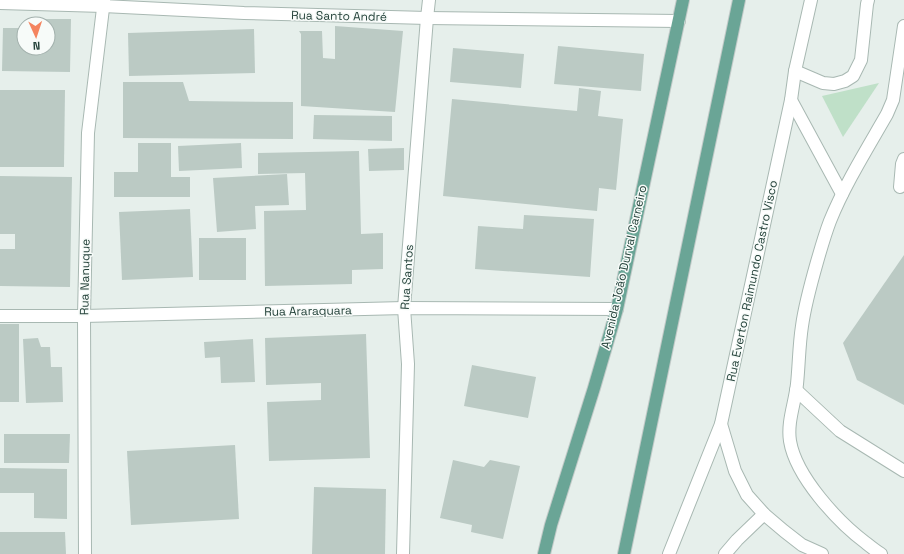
<svg xmlns="http://www.w3.org/2000/svg" width="904" height="554" viewBox="0 0 904 554" font-family="'Space Grotesk',sans-serif">
	<style>
		.garden { fill: #bfe0c8 }
		.building { fill: #bbcac4 }
		.lines { fill: none; stroke-linecap: round; stroke-linejoin: round }
		.service-casing { stroke: #a8b8b2; stroke-width: 14 }
		.minor-casing { stroke: #a8b8b2; stroke-width: 14 }
		.tertiary-casing { stroke: #a8b8b2; stroke-width: 14 }
		.primary-casing { stroke: #c2cac8; stroke-width: 14 }
		.service { stroke: #fff; stroke-width: 12 }
		.minor { stroke: #fff; stroke-width: 12 }
		.tertiary { stroke: #fff; stroke-width: 12 }
		.primary { stroke: #6aa596; stroke-width: 12 }
		.labels { text-anchor: middle; dominant-baseline: central; stroke-width: 3; stroke-linejoin: round; paint-order: stroke }
		.street-label { font-size: 12px; fill: #24423a; stroke: #f7fbf9 }
	</style>
	<rect width="100%" height="100%" fill="#e6efeb"/>
	<path class="garden" d="M879 83 843 137 822 96Z"/>
	<g class="building">
		<path d="M44 19H71L70 72 2 71 3 28H24V48H48V24H43Z"/>
		<path d="M335 26 403 31 395 112 301 106V34L299 31H322L323 58 335 59Z"/>
		<path d="M254 29 255 73 129 76 128 33Z"/>
		<path d="M558 46 644 54 641 91 554 84Z"/>
		<path d="M453 48 524 54 521 88 450 82Z"/>
		<path d="M123 82H183L189 101 293 102V139L123 138Z"/>
		<path d="M579 88 601 91 598 116 623 119 616 190 599 188 597 211 443 196 452 99 577 111Z"/>
		<path d="M0 90H65L64 167H0Z"/>
		<path d="M314 115 392 116V141L313 139Z"/>
		<path d="M138 143H171V177H190V197H114V172H138Z"/>
		<path d="M241 143 242 168 179 171 178 146Z"/>
		<path d="M404 148V170L369 171 368 149Z"/>
		<path d="M359 151 361 234 383 233V269L352 270V284L265 286 264 211 306 210 305 173 258 174V153Z"/>
		<path d="M287 174 289 205 255 206 256 229 217 232 213 178Z"/>
		<path d="M0 176 72 177 70 287 0 286V249H15V234H0Z"/>
		<path d="M190 209 193 277 122 280 119 212Z"/>
		<path d="M524 215 594 219 590 277 475 269 478 226 523 229Z"/>
		<rect x="199" y="238" width="47" height="42"/>
		<path d="M904 255V405L857 380 843 343Z"/>
		<rect x="0" y="324" width="19" height="78"/>
		<path d="M366 334 370 458 269 461 267 402 321 400V383L266 385 265 338Z"/>
		<path d="M38 338 41 347H50L51 367H62L63 402 26 403 23 339Z"/>
		<path d="M253 339 255 382 221 383 220 357 205 358 204 342Z"/>
		<path d="M472 365 536 377 528 418 464 406Z"/>
		<path d="M4 434H70L69 463H4Z"/>
		<path d="M235 445 239 519 131 525 127 451Z"/>
		<path d="M453 460 484 467 490 460 520 466 503 539 471 532 472 525 440 518Z"/>
		<path d="M0 468 67 469V519L34 518V493H0Z"/>
		<path d="M314 487 386 489 385 554H312Z"/>
		<path d="M0 532H65L66 554H0Z"/>
	</g>
	<g class="lines">
		<g class="service-casing">
			<g id="service">
				<path d="M795 71 823 83 834 84 845 81 853 76 861 60 867 4 868 0"/>
				<path d="M791 100 842 194"/>
				<path d="M900 187 902 164 904 159"/>
				<path d="M796 390 840 431 904 471"/>
				<path d="M881 554C876 551 871 547 866 543 838 522 796 477 790 441 787 422 795 403 797 384 799 365 799 345 802 326 805 304 811 283 817 262 821 248 825 234 830 221 845 184 867 149 887 114L893 100 904 26"/>
			</g>
		</g>
		<g class="minor-casing">
			<g id="minor">
				<path d="M0 3 103 6 244 13 427 18 679 21"/>
				<path d="M0 316H84L404 308 617 309"/>
				<path d="M85 554 84 316 88 133 104 0"/>
				<path d="M403 554 408 364 404 308 427 18 429 0"/>
			</g>
		</g>
		<g class="tertiary-casing">
			<g id="tertiary">
				<path d="M721 424 735 471 747 495 764 514 784 531 802 545 822 554"/>
				<path d="M669 554 721 424 791 100 795 71 811 0"/>
				<path d="M725 554 737 540 764 514"/>
			</g>
		</g>
		<g class="primary-casing">
			<g id="primary">
				<path d="M544 554 551 525 594 388 617 309 683 0"/>
				<path d="M624 554 739 0"/>
			</g>
		</g>
		<use href="#service" class="service"/>
		<use href="#minor" class="minor"/>
		<use href="#tertiary" class="tertiary"/>
		<use href="#primary" class="primary"/>
	</g>
	<g class="labels">
		<g class="street-label">
			<text transform="translate(339 16) rotate(1)">Rua Santo André</text>
			<text transform="translate(624 267) rotate(-77)">Avenida João Durval Carneiro</text>
			<text transform="translate(85 277) rotate(-89)">Rua Nanuque</text>
			<text transform="translate(407 277) rotate(-86)">Rua Santos</text>
			<text transform="translate(752 281) rotate(-78)">Rua Everton Raimundo Castro Visco</text>
			<text transform="translate(308 311) rotate(-1)">Rua Araraquara</text>
		</g>
	</g>
	<g transform="translate(36 36) rotate(177)"><circle r="19" fill="#f7fbf9" stroke="#a3b1ad"/>
	<path d="M0-3L7 15L0 10L-7 15Z" fill="#f4845f"/>
	<text y="-6" font-size="11" font-weight="bold" text-anchor="middle" fill="#24423a">N</text>
	</g>
</svg>
